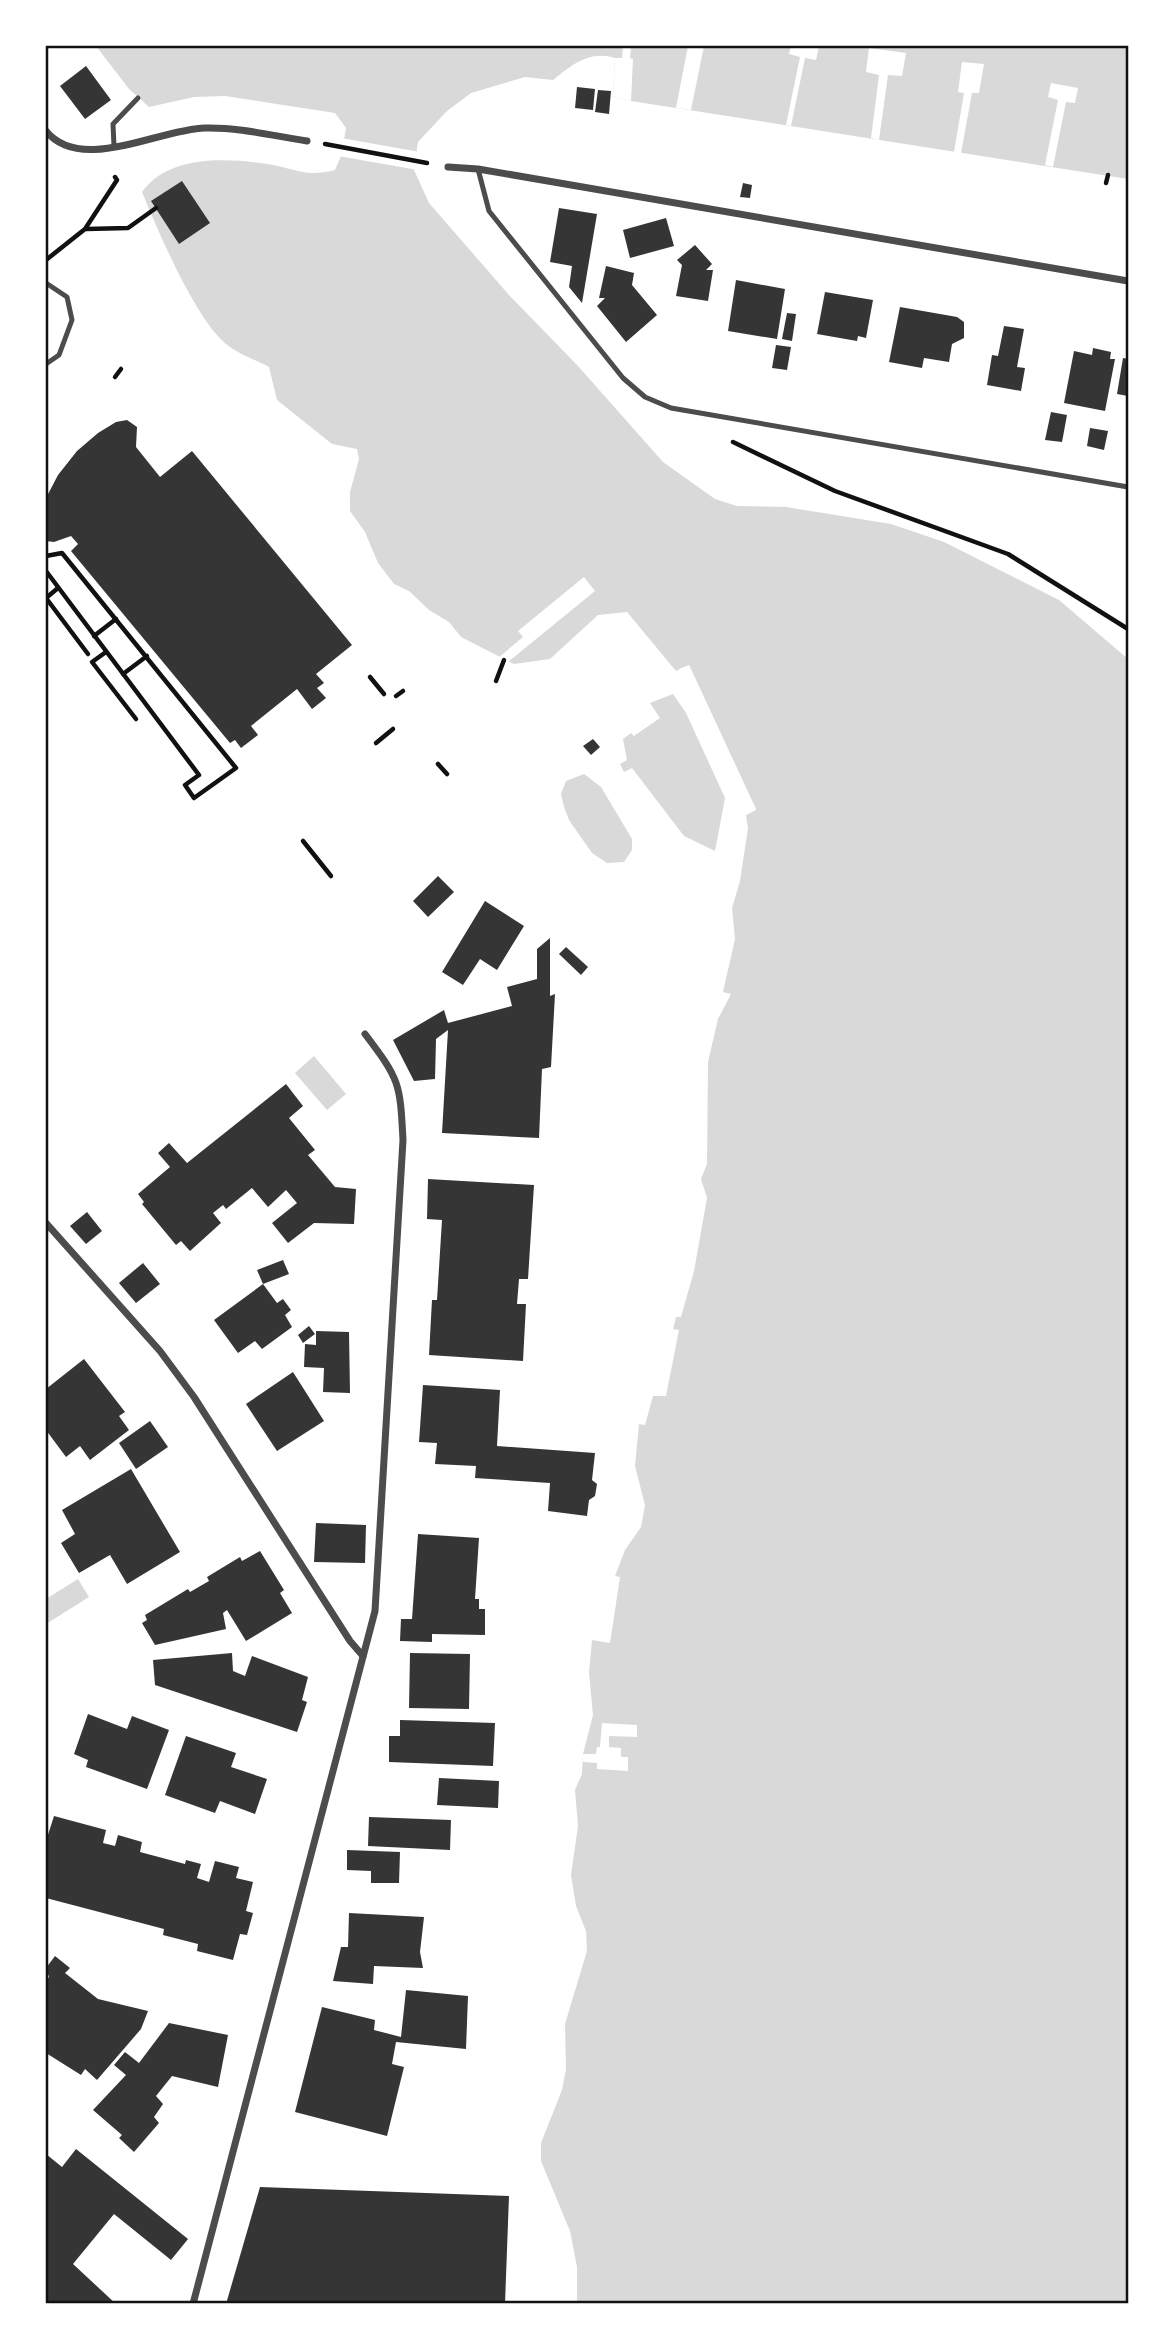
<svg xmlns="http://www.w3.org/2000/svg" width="1174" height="2349" viewBox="0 0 1174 2349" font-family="'Golos Text',sans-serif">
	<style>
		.water { fill: #d9d9d9 }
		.pier { fill: #fff }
		.building { fill: #353535 }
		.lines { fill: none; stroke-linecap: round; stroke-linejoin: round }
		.path { stroke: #111; stroke-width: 4.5 }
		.service { stroke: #4c4c4c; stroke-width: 5 }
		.minor { stroke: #4c4c4c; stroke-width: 7 }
		.neatline { fill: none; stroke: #111; stroke-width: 2.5 }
	</style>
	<rect width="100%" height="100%" fill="#fff"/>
	<g class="water">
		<path d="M96 46H1128V179L631 101 613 96 615 58C589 50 572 65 553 80L525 77 471 93 447 111 418 142 414 170 429 203 509 295 578 366 663 462 715 499 737 506 786 507 891 524 944 542 1059 600 1128 659V2303H577V2267L570 2231 541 2161V2143L562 2090 566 2069 565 2024 587 1951 586 1931 576 1906 571 1875 578 1826 575 1790 582 1774 583 1754 593 1715 589 1673 592 1640 610 1643 620 1577 615 1576 625 1550 641 1527 645 1505 635 1466 639 1424 645 1425 653 1396H666L679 1330 673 1329 676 1317H681L694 1271 707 1198 701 1179 707 1164 708 1062 718 1019 731 994 723 992 735 939 732 908 740 881 748 828 746 815 756 809 689 665 676 671 627 612 598 615 550 659 514 664 461 637 449 622 429 610 409 591 394 584 378 563 365 532 350 511V492L359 459 357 449 332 444 277 400 269 367C256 360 238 354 226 344 195 318 158 231 142 192 169 155 225 158 267 164 296 168 304 178 335 170L341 156 346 128 335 113 225 96 194 97 149 107 129 89Z"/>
		<path d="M673 694 686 713 725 798 715 851 684 836 632 768 624 772 620 764 627 760 623 739 631 733 634 736 660 718 650 703Z"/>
		<path d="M584 774 601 787 632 839V850L624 862 607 863 592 853 569 820 564 807 561 794 566 781Z"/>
		<path d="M314 1056 346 1094 327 1110 295 1073Z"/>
		<path d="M78 1579 89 1597 46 1624V1599Z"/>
	</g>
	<g class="pier">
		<path d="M623 46H631L630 58 633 59 631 101 613 96 615 58H622Z"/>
		<path d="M688 46H704L691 110 676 108Z"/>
		<path d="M791 46H819L816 60 805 58 791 126 786 125 800 57 789 54Z"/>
		<path d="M869 48 906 53 902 76 888 75 879 140 871 138 879 75 866 72Z"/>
		<path d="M962 62 984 64 979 93H972L961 153 954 152 964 93 958 92Z"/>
		<path d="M1051 83 1078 88 1075 103 1066 102 1053 167 1045 165 1058 100 1048 97Z"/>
		<path d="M341 138 420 152 418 170 338 156Z"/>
		<path d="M584 577 595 591 508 662 498 658 523 637 518 631Z"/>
		<path d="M689 665 756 810 746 815 745 812 752 808 687 670 681 672 679 669Z"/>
		<path d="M602 1723 637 1725V1737L609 1736V1747L621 1748V1757H628V1771L597 1769V1763L583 1762V1754H596L597 1747H600Z"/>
	</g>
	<g class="building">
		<path d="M86 66 111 100 85 119 60 86Z"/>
		<path d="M577 87 595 89 593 110 575 108Z"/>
		<path d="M598 90 611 91 609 114 595 112Z"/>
		<path d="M182 181 210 223 179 244 151 201Z"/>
		<path d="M743 183 752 185 750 198 740 197Z"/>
		<path d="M559 208 597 214 582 303 569 287 572 266 550 262Z"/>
		<path d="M666 218 674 246 630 258 623 230Z"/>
		<path d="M695 245 712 264 706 270H713L708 301 676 296 682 265 677 260Z"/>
		<path d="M606 266 634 273 632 285 657 315 626 342 597 306 605 298H599Z"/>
		<path d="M736 280 785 289 777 339 728 331Z"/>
		<path d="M825 292 873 300 866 338 858 336 857 341 817 334Z"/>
		<path d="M900 307 957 317 964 322V338L952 344 949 362 924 358 922 368 889 362Z"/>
		<path d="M787 313 796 314 792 341 782 339Z"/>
		<path d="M1004 326 1024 329 1017 367 1025 368 1021 391 987 385 992 355 998 356Z"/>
		<path d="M776 345 791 347 787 370 772 368Z"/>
		<path d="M1093 348 1111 352 1110 359H1115L1105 411 1064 403 1074 351 1092 355Z"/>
		<path d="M1123 358 1128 359V396L1117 394Z"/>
		<path d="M1051 412 1067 415 1062 442 1045 440Z"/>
		<path d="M127 420 137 427 136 447 160 477 192 451 352 645 316 674 324 683 317 688 326 698 312 709 297 689 251 726 258 735 241 748 235 740 230 743 71 551 78 544 71 536 54 542 46 541V498L58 475 77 451 98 433 116 422Z"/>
		<path d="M1090 428 1108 431 1104 450 1087 446Z"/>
		<path d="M593 739 600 747 591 755 583 746Z"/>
		<path d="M438 876 454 892 428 917 413 901Z"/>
		<path d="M485 901 524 926 497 970 480 959 463 985 442 972Z"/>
		<path d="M550 938V996L555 994 551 1067 542 1069 539 1138 442 1133 448 1030 436 1039 435 1079 414 1081 393 1040 444 1010 448 1023 512 1006 507 987 537 979V949Z"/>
		<path d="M566 947 588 967 581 975 559 954Z"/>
		<path d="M286 1084 303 1106 289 1118 315 1150 308 1155 335 1187 356 1189 354 1224 314 1223 288 1243 272 1223 297 1203 286 1190 268 1207 252 1188 226 1209 223 1205 213 1213 221 1223 190 1251 181 1241 176 1245 142 1204 144 1202 138 1194 170 1167 158 1153 169 1143 187 1163Z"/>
		<path d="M428 1179 534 1185 528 1279H519L517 1304H526L523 1361 429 1355 432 1300H437L442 1220 427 1219Z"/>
		<path d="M87 1212 102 1231 86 1244 70 1226Z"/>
		<path d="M283 1260 289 1274 263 1284 277 1303 283 1299 291 1310 285 1315 292 1327 262 1349 255 1341 238 1353 214 1320 263 1284 257 1270Z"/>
		<path d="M143 1263 160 1284 136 1303 119 1283Z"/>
		<path d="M309 1326 315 1334 303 1343 298 1335Z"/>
		<path d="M316 1331 349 1332 350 1393 323 1392 324 1368 304 1367 305 1344 316 1345Z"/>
		<path d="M84 1359 125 1412 119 1416 129 1430 90 1460 80 1446 66 1457 46 1430V1389Z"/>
		<path d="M293 1372 324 1421 277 1451 246 1404Z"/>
		<path d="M423 1385 500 1390 497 1446 595 1453 592 1480 597 1484 595 1496 589 1500 587 1516 548 1511 550 1483 475 1478 476 1466 435 1464 437 1443 419 1442Z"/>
		<path d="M150 1421 168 1447 136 1469 119 1443Z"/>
		<path d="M131 1469 180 1552 127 1584 110 1555 79 1573 61 1543 75 1534 62 1510Z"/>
		<path d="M316 1523 366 1525 365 1563 314 1562Z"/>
		<path d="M418 1534 479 1538 475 1599H479V1609H485V1635L432 1634V1642L400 1641 401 1619H412Z"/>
		<path d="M260 1551 284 1590 280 1593 292 1613 246 1641 227 1610 223 1613 226 1629 155 1645 142 1623 147 1620 145 1615 188 1589 190 1592 209 1581 207 1577 240 1557 242 1561Z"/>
		<path d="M232 1653 233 1671 245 1676 252 1656 308 1677 302 1700 307 1702 297 1732 155 1685 153 1660Z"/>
		<path d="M410 1653 470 1654 469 1709 409 1708Z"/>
		<path d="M88 1714 127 1729 132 1716 169 1730 147 1789 86 1767 88 1760 74 1754Z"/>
		<path d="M400 1720 495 1723 493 1766 389 1762V1736H400Z"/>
		<path d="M186 1736 236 1753 231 1767 267 1779 255 1814 220 1801 215 1813 165 1795Z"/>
		<path d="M439 1778 499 1781 498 1808 437 1805Z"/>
		<path d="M54 1816 106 1830 103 1843 115 1846 118 1835 142 1842 140 1852 185 1864 186 1860 201 1864 197 1878 209 1882 215 1861 239 1867 236 1878 253 1882 246 1911 253 1913 247 1935 240 1934 233 1960 197 1951 198 1944 163 1935 164 1929 46 1898V1841Z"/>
		<path d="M369 1817 451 1820 450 1850 368 1846Z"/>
		<path d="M347 1850 400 1852 399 1883H371V1871L347 1870Z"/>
		<path d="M349 1913 424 1917 420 1952 423 1968 374 1966 373 1984 333 1981 341 1947H348Z"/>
		<path d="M55 1956 70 1968 65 1973 98 1999 148 2011 141 2029 97 2080 85 2069 81 2075 46 2053V1981L49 1977 46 1968Z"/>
		<path d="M406 1990 468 1996 466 2049 396 2042 392 2064 404 2067 387 2136 295 2112 322 2007 375 2020 374 2030 401 2037Z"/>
		<path d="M169 2023 228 2035 218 2087 172 2076 156 2096 163 2104 154 2117 159 2123 134 2152 119 2138 122 2135 93 2110 126 2075 114 2065 125 2052 139 2063Z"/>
		<path d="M76 2149 188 2239 171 2260 114 2214 73 2264 116 2304H46V2154L62 2167Z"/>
		<path d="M260 2187 509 2196 505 2304H226Z"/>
	</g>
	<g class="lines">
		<g class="path">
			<path d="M325 144 427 163"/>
			<path d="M1106 183 1108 175"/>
			<path d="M86 229 128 228 156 208"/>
			<path d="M46 260 85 229 117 180 115 177"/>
			<path d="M115 377 121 369"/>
			<path d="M733 442 835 491 1008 554 1128 629"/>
			<path d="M46 556 62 553 236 768 194 798 185 785 199 775 46 571"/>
			<path d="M46 598 88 654"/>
			<path d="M46 598 58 588"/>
			<path d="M94 636 116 619"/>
			<path d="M106 652 92 662 136 719"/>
			<path d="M123 674 147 656"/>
			<path d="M370 677 384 694"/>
			<path d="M496 681 504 660"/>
			<path d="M396 696 403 691"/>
			<path d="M376 743 393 729"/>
			<path d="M438 764 447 774"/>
			<path d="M303 841 331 876"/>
		</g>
		<g class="service">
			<path d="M114 146 113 124 138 98"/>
			<path d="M478 169 489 211 623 378 645 397 671 408 1128 487"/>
			<path d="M46 283 67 297 72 320 59 355 46 364"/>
		</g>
		<g class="minor">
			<path d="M46 131C81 174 159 129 205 128 238 127 274 136 307 141"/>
			<path d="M448 167 478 169 1128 281"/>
			<path d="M46 1223 160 1351 194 1397 350 1641 363 1656"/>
			<path d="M193 2304 375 1611 403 1140C400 1083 400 1080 365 1034"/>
		</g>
	</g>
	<rect width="1174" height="2349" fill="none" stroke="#ffffff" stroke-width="94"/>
	<rect x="47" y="47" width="1080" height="2255" class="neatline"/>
</svg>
